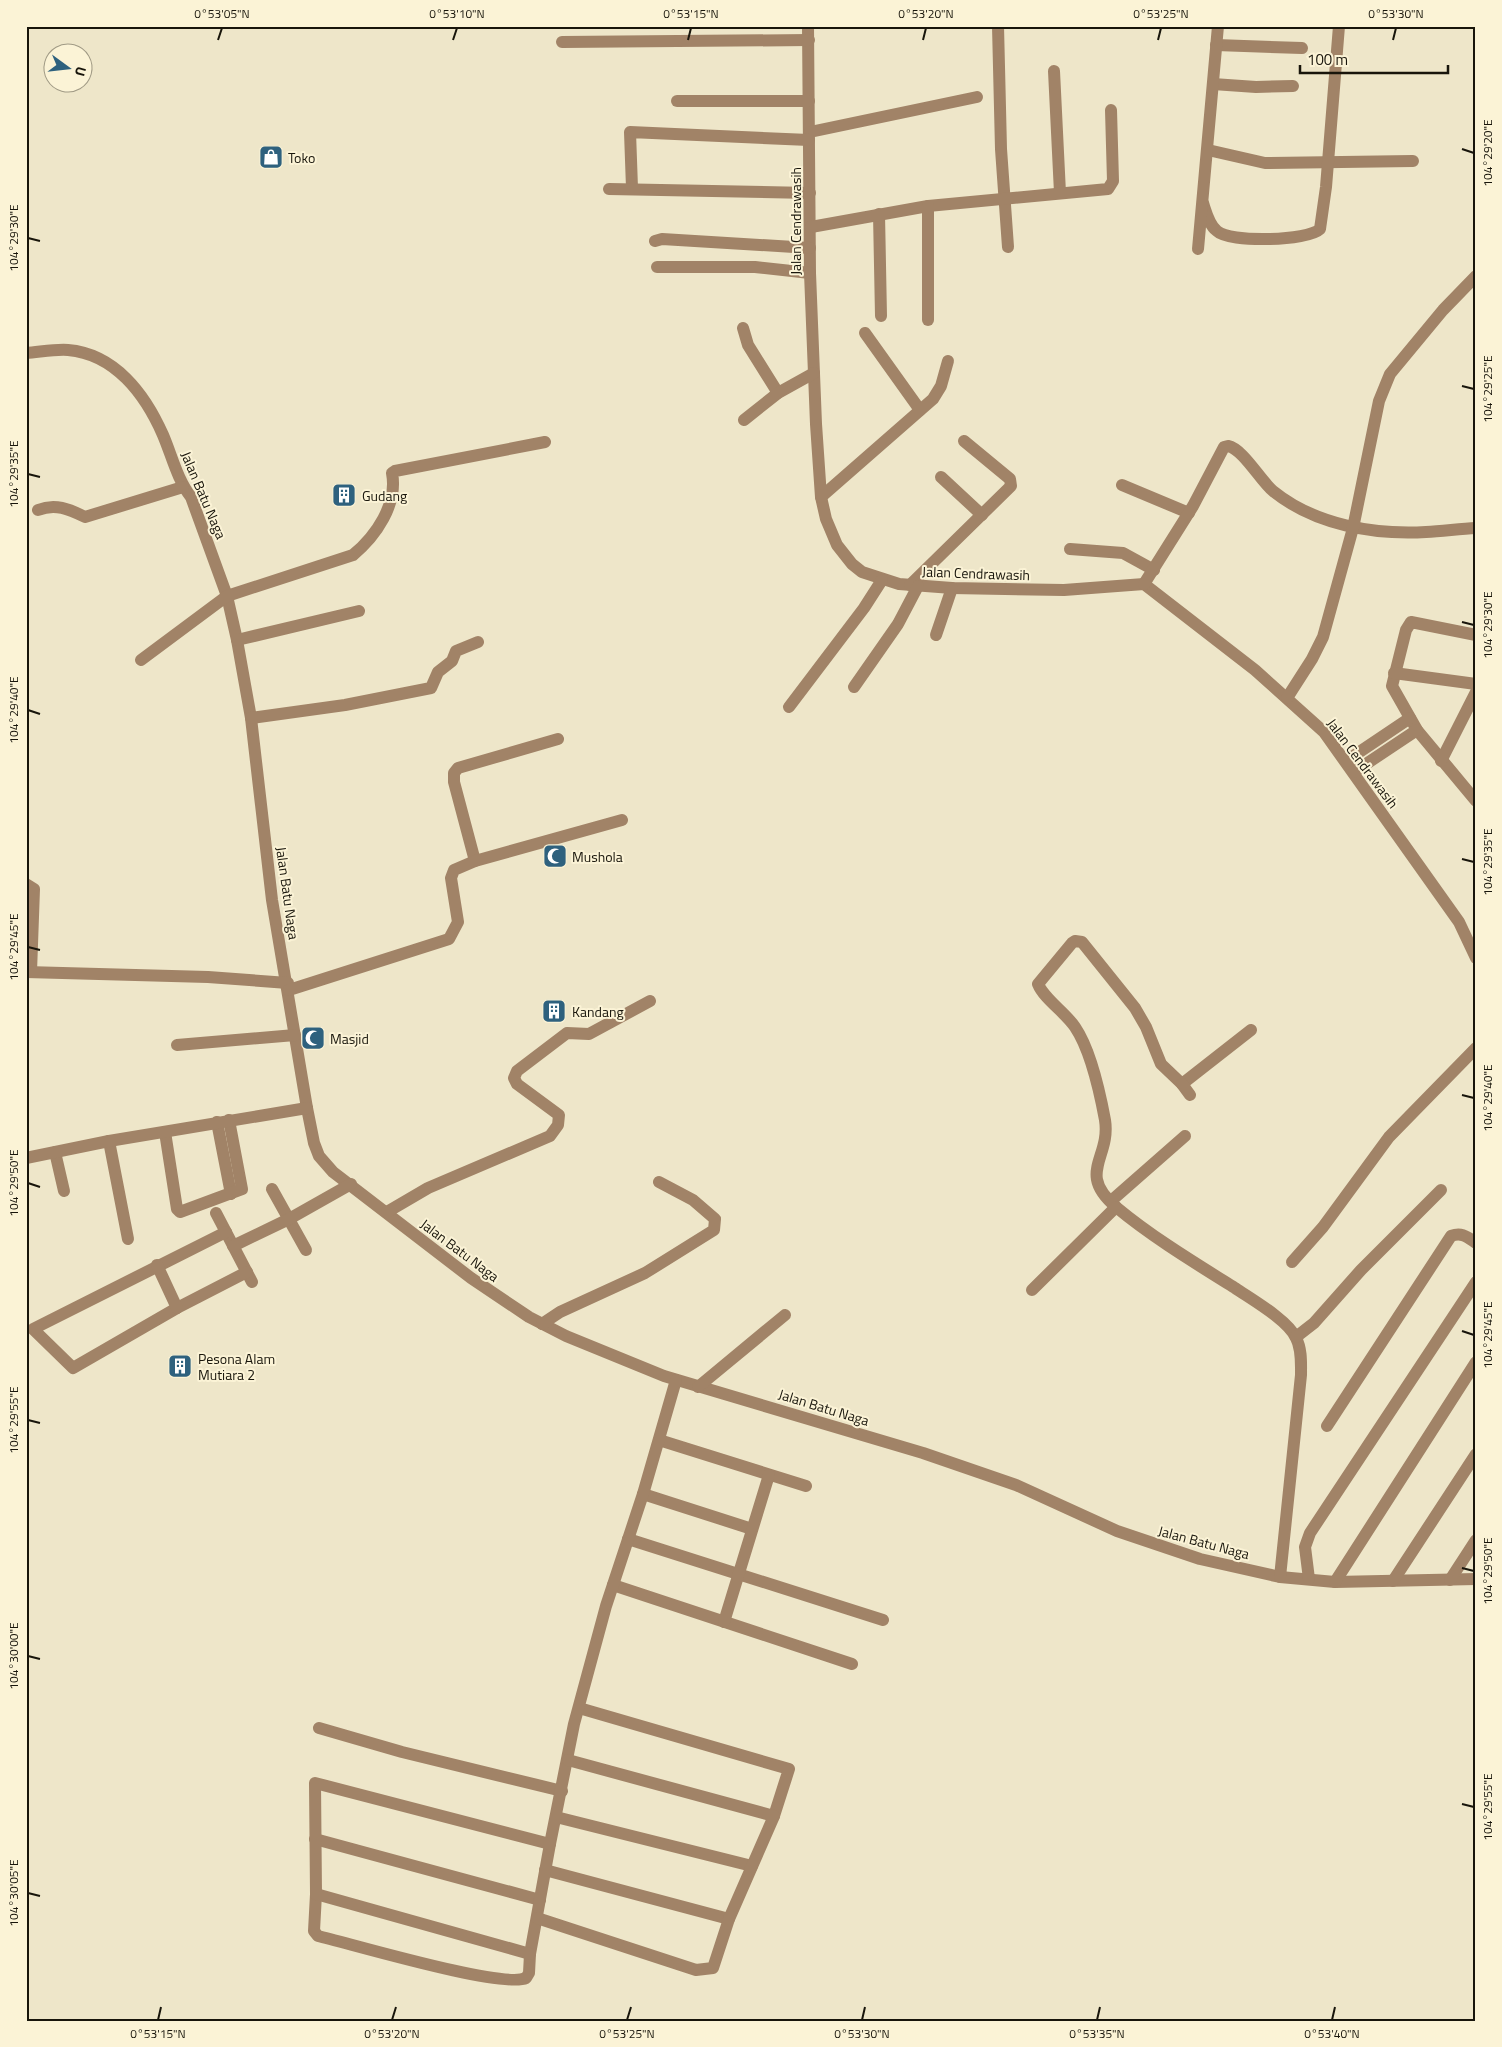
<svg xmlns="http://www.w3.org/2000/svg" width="1502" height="2047" viewBox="0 0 1502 2047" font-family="'Titillium Web',sans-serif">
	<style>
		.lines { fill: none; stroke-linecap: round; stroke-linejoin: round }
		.minor { stroke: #a18367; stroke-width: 12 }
		.ticks { fill: none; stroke: #18150b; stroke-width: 2 }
		.labels { text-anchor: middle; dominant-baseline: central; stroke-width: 4; stroke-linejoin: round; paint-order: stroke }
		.poi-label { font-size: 14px; fill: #18150b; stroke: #fbf3d6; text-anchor: start }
		.street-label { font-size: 14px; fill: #18150b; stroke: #fbf3d6 }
		.neatline { fill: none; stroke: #18150b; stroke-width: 2 }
		.ticks-label { font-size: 12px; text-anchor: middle; fill: #18150b }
	</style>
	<rect width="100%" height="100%" fill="#eee6c9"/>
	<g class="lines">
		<g class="minor">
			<path d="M808 26 810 273 816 424 821 497 826 519 837 545 852 564 862 572 899 584 952 588 1064 590 1144 584 1255 670 1324 732 1459 922 1476 958"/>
			<path d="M998 26 1001 149 1008 247"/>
			<path d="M562 42 809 40"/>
			<path d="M1216 45 1302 48"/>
			<path d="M1054 71 1060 193"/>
			<path d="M1213 84 1256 87 1293 86"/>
			<path d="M677 101H809"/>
			<path d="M810 132 977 97"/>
			<path d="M1208 150 1265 163 1413 161"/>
			<path d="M632 188 630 132 809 140"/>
			<path d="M609 189 810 193"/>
			<path d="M1203 203C1206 212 1209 225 1217 231 1229 243 1308 241 1320 229L1326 187 1339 26"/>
			<path d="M879 214 881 316"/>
			<path d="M811 227 928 206 1108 189 1113 181 1111 110"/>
			<path d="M655 241 662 239 810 248"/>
			<path d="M1198 249 1218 26"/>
			<path d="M657 267H755L810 273"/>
			<path d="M928 320V206"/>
			<path d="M743 328 748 345 778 393"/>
			<path d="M865 333 920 410"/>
			<path d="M26 353C40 352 55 349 68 350 115 354 145 394 163 435 172 456 177 479 191 497L227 596 237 640 251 718 272 900 307 1108 314 1143 319 1156 333 1172 471 1278 529 1317 566 1336 664 1376 923 1453 1016 1485 1117 1531 1200 1559 1280 1577 1335 1582 1476 1579"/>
			<path d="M744 420 778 393 814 373"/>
			<path d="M941 477 982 515"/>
			<path d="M1122 485 1189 513"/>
			<path d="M821 497 933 399 941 386 948 361"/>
			<path d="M38 510C55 503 69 509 85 517L183 487"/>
			<path d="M1070 549 1123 553 1154 570"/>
			<path d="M1144 584 1193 506 1224 447 1228 446C1243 449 1260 480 1273 491 1315 525 1374 535 1426 532 1443 531 1459 529 1476 528"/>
			<path d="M910 585 1011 486 1010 479 964 441"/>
			<path d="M936 635 952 588"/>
			<path d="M1476 635 1411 622 1406 630 1392 686 1417 730 1476 801"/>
			<path d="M237 640 359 611"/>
			<path d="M141 660 227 596 353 555C376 536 398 504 392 473L395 471 545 442"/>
			<path d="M1394 673 1476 684"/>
			<path d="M854 687 898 624 918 586"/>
			<path d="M1287 698 1312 659 1323 637 1353 528 1379 401 1390 374 1443 310 1476 276"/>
			<path d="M789 707 864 608 882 580"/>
			<path d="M251 718 345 705 431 688 438 672 452 661 456 651 478 642"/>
			<path d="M1346 761 1410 718"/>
			<path d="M1441 761 1476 692"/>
			<path d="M1354 772 1417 730"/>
			<path d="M475 861 454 782V773L458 768 558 739"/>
			<path d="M26 884 34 889 31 972"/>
			<path d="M26 972 208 977 288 983"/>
			<path d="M289 990 449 939 458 922 451 878 454 870 475 861 622 820"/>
			<path d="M1251 1030 1182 1084 1161 1064 1146 1027 1135 1008 1082 942 1075 941 1072 943 1038 984C1044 999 1065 1012 1075 1027 1090 1049 1100 1093 1105 1120 1111 1158 1076 1173 1116 1207 1152 1237 1195 1263 1235 1288 1251 1299 1288 1320 1296 1338 1302 1349 1301 1364 1301 1375L1280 1577"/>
			<path d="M177 1045 295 1035"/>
			<path d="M1182 1084 1190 1095"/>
			<path d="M217 1122 231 1194"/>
			<path d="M165 1132 177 1209 180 1212 242 1189 229 1120"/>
			<path d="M109 1141 128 1239"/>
			<path d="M55 1152 64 1191"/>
			<path d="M26 1158 109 1141 307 1108"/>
			<path d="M272 1189 306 1250"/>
			<path d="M1111 1201 1185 1136"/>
			<path d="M387 1212 428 1188 550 1136 558 1125 559 1115 517 1084 514 1078 517 1071 567 1033 589 1034 650 1001"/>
			<path d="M216 1213 252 1282"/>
			<path d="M226 1232 33 1329 73 1368 177 1308 247 1272"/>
			<path d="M233 1246 289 1219 351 1184"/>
			<path d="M1292 1262 1323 1227 1389 1137 1476 1048"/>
			<path d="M157 1265 177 1308"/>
			<path d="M1032 1290 1116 1207"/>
			<path d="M542 1324 560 1312 645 1273 714 1230 715 1219 693 1200 659 1182"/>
			<path d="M1296 1337 1314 1323 1361 1270 1441 1190"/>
			<path d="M698 1387 785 1315"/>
			<path d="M1327 1426 1451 1236C1462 1232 1467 1237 1476 1243"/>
			<path d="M659 1440 806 1486"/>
			<path d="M643 1494 752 1529"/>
			<path d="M628 1539 883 1620"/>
			<path d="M1309 1579 1305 1547 1310 1533 1476 1282"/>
			<path d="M1450 1580 1476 1540"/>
			<path d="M1393 1581 1476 1454"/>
			<path d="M1335 1582 1476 1362"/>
			<path d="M613 1585 852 1664"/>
			<path d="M724 1622 769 1475"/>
			<path d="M579 1708 789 1769 774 1816"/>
			<path d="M319 1728 402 1752 562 1791"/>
			<path d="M556 1817 752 1866"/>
			<path d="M315 1839 540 1900"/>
			<path d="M545 1870 729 1919"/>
			<path d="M316 1894 314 1931 318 1936C352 1944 503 1989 526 1978L529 1973 530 1954 550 1844 574 1724 606 1606 643 1494 676 1380"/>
			<path d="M537 1918 696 1970 713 1968 729 1919 774 1816 568 1760"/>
			<path d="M530 1954 316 1894 315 1783 550 1844"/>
		</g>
	</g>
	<path class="ticks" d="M218 40 222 28M453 40 457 28M688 40 691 28M923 40 926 28M1158 40 1161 28M1393 40 1396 28M1462 149 1474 153M28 238 40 241M1462 386 1474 389M28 474 40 477M1462 622 1474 625M28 710 40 714M1462 859 1474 862M28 947 40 950M1462 1095 1474 1098M28 1183 40 1187M1462 1331 1474 1335M28 1420 40 1423M1462 1568 1474 1571M28 1656 40 1659M1462 1804 1474 1807M28 1893 40 1896M158 2020 161 2007M392 2020 396 2007M627 2020 631 2007M862 2020 865 2007M1097 2020 1100 2007M1332 2020 1335 2007"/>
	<defs>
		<g id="shop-square" transform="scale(1.25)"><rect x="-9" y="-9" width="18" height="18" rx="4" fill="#2e617e" stroke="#fbf3d6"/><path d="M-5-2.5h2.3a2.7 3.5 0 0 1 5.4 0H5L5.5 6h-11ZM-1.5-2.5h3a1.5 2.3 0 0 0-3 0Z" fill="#fff"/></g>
		<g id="building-square" transform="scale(1.25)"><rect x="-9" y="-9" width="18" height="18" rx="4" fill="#2e617e" stroke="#fbf3d6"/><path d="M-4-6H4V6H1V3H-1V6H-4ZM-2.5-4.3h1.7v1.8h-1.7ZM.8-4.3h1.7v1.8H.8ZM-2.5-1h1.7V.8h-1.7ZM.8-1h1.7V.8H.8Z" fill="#fff"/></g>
		<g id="mosque-square" transform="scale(1.25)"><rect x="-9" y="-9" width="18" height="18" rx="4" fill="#2e617e" stroke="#fbf3d6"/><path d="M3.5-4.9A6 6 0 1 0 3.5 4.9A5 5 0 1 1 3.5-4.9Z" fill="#fff"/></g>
	</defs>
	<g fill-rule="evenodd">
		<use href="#shop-square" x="271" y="157"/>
		<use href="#building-square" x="344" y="495"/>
		<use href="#mosque-square" x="555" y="856"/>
		<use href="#building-square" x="554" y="1011"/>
		<use href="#mosque-square" x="313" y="1038"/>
		<use href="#building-square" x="180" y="1366"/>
	</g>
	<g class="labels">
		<g class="poi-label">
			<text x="288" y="157">Toko</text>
			<text x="362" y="495">Gudang</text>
			<text x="572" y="856">Mushola</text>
			<text x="572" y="1011">Kandang</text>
			<text x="330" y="1038">Masjid</text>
			<text x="198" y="1358">Pesona Alam<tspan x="198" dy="16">Mutiara 2</tspan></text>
		</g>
		<g class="street-label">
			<text transform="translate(795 221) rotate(-90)">Jalan Cendrawasih</text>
			<text transform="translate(204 495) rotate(67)">Jalan Batu Naga</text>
			<text transform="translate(976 573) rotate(2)">Jalan Cendrawasih</text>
			<text transform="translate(1363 763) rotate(53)">Jalan Cendrawasih</text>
			<text transform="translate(288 893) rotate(82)">Jalan Batu Naga</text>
			<text transform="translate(460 1250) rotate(37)">Jalan Batu Naga</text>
			<text transform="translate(824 1407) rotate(17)">Jalan Batu Naga</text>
			<text transform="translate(1204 1542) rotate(15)">Jalan Batu Naga</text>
		</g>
	</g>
	<rect width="1502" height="2047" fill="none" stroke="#fbf3d6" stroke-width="55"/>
	<g transform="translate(68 68) rotate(105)"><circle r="24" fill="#fbf3d6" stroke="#a09a85"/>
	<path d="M0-4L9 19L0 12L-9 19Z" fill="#2e617e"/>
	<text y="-8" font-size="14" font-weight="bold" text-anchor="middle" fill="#18150b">U</text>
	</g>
	<path d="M1300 65v8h148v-8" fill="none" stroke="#18150b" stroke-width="2.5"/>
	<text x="1307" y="65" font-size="15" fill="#18150b" stroke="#fbf3d6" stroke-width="4" paint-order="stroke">100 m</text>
	<rect x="28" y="28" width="1446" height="1992" class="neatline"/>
	<g class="ticks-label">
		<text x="222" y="18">0°53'05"N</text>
		<text x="457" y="18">0°53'10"N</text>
		<text x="691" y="18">0°53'15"N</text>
		<text x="926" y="18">0°53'20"N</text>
		<text x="1161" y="18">0°53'25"N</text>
		<text x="1396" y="18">0°53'30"N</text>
		<text transform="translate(1488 153) rotate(-90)" y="4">104°29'20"E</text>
		<text transform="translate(14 238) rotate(-90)" y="4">104°29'30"E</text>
		<text transform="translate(1488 389) rotate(-90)" y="4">104°29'25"E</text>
		<text transform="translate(14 474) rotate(-90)" y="4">104°29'35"E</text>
		<text transform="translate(1488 625) rotate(-90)" y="4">104°29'30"E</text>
		<text transform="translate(14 710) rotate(-90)" y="4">104°29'40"E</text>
		<text transform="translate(1488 862) rotate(-90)" y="4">104°29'35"E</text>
		<text transform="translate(14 947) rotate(-90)" y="4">104°29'45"E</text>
		<text transform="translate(1488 1098) rotate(-90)" y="4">104°29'40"E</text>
		<text transform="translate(14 1183) rotate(-90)" y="4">104°29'50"E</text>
		<text transform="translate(1488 1335) rotate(-90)" y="4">104°29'45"E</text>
		<text transform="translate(14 1420) rotate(-90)" y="4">104°29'55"E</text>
		<text transform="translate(1488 1571) rotate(-90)" y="4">104°29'50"E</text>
		<text transform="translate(14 1656) rotate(-90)" y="4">104°30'00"E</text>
		<text transform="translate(1488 1807) rotate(-90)" y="4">104°29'55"E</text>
		<text transform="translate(14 1893) rotate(-90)" y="4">104°30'05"E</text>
		<text x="158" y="2038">0°53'15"N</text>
		<text x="392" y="2038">0°53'20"N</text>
		<text x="627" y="2038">0°53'25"N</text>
		<text x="862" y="2038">0°53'30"N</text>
		<text x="1097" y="2038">0°53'35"N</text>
		<text x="1332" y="2038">0°53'40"N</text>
	</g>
</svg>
